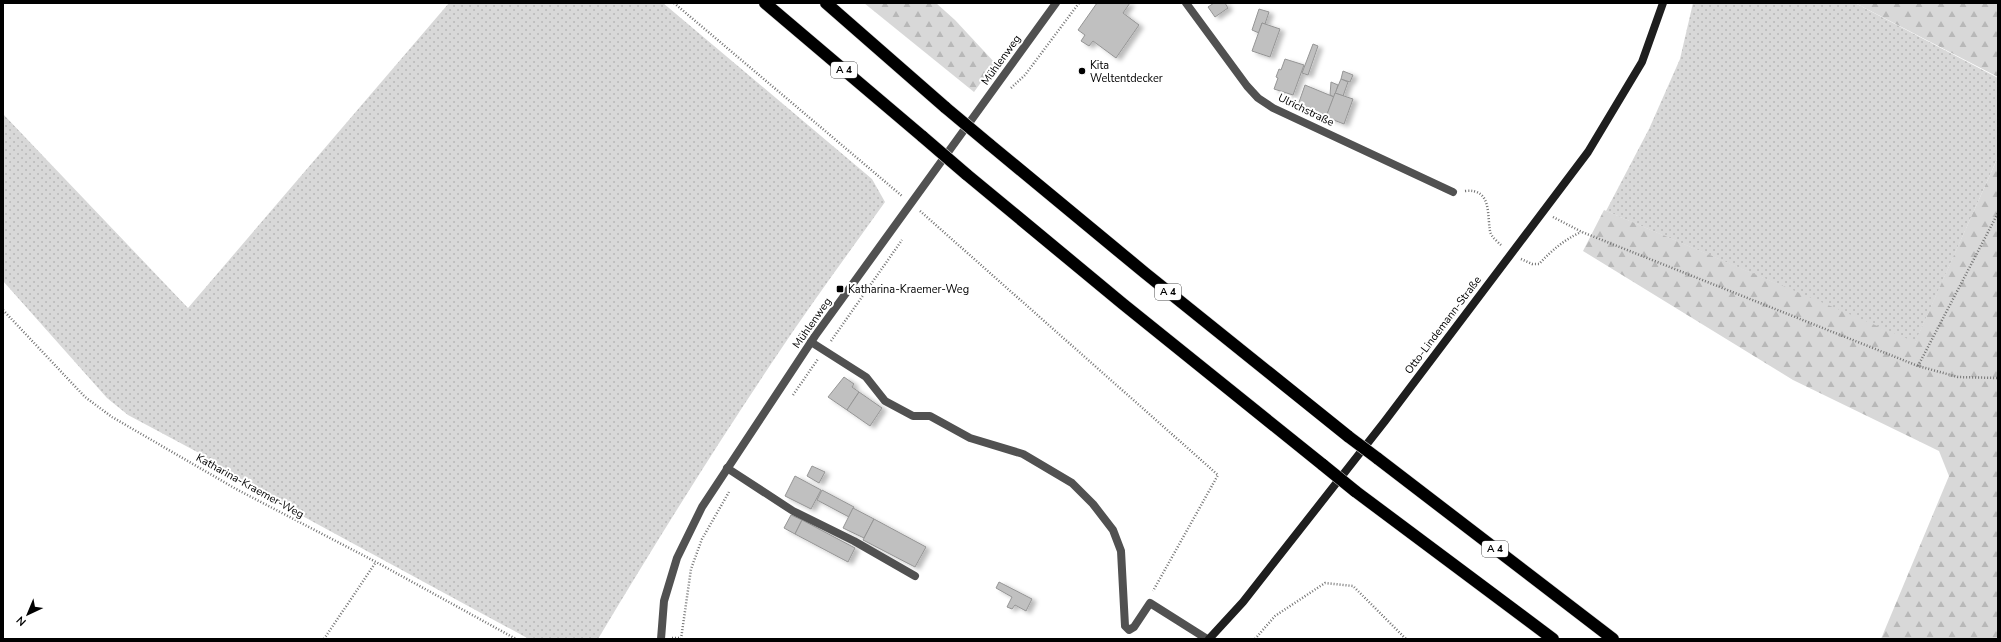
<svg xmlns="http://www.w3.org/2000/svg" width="2001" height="642" viewBox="0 0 2001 642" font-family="'Nunito Sans',sans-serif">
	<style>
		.grass { fill: url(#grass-dots) }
		.forest { fill: url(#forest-firs) }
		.building { fill: #c0c0c0; stroke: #959595; filter: url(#shadow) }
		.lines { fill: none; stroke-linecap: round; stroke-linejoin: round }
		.highway-casing { stroke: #dbdbdb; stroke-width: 13 }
		.path { stroke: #737373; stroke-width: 2.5; stroke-dasharray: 1 2; stroke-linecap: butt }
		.lane { stroke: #515151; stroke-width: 8 }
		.street { stroke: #515151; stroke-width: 8 }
		.secondary { stroke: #1e1e1e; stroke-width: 8 }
		.highway { stroke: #000; stroke-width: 12 }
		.highway-bridge-casing { stroke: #dbdbdb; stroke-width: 13; stroke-linecap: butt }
		.highway-bridge { stroke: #000; stroke-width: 12 }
		.poi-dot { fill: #000; stroke: #fff; stroke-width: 1.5 }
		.labels { text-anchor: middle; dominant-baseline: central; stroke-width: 4; stroke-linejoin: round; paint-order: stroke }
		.shield { fill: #fff; stroke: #4c4c4c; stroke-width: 1 }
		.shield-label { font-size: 10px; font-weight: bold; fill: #000 }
		.street-label { font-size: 11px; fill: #000; stroke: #fff }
		.poi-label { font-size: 11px; fill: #000; stroke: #fff; text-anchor: start }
	</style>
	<defs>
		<pattern id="grass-dots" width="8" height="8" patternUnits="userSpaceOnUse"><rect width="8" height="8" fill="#d8d8d8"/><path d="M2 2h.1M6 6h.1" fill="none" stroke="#b8b8b8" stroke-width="1.8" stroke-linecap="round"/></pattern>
		<pattern id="forest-firs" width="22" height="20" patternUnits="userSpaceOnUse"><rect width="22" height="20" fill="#d8d8d8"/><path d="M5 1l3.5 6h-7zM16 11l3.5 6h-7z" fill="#b8b8b8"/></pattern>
		<filter id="shadow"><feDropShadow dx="4.5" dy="2.5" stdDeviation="2" flood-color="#0004"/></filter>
	</defs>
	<rect width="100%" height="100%" fill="#fff"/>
	<g class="grass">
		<path d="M449 3H663L872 179 885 202C848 254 810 305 775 358 713 450 655 544 598 639H529L203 462 201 454 128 415 107 398 3 281V114L188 308Z"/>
		<path d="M1693 3H1855L1998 78V157L1915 343 1606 211 1649 129 1680 59Z"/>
	</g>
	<g class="forest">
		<path d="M864 3H936L955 20 995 63 974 92Z"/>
		<path d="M1855 3H1998V77L1857 4Z"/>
		<path d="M1998 157V639H1881L1949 476 1939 451 1793 380 1583 251 1604 210 1915 342Z"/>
	</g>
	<g class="building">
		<path d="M1097 3H1130L1123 13 1139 25 1116 58 1093 41 1089 46 1081 41 1085 35 1078 30Z"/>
		<path d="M1214 3H1225L1228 8 1215 17 1208 7Z"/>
		<path d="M1259 9 1269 12 1265 24 1262 23 1259 33 1252 30Z"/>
		<path d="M1262 23 1280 29 1270 57 1252 51Z"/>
		<path d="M1313 44 1318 46 1308 75 1302 73Z"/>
		<path d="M1285 59 1304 65 1293 95 1274 89 1278 78 1276 77 1279 69 1281 70Z"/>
		<path d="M1343 71 1353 75 1350 82 1341 79Z"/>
		<path d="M1341 79 1348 82 1343 96 1335 93Z"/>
		<path d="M1331 82 1338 85 1334 97 1330 95Z"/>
		<path d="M1305 85 1334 97 1326 117 1298 105Z"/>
		<path d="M1335 93 1353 99 1344 124 1326 117Z"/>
		<path d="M844 377 854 384 852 387 859 392 847 410 828 397Z"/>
		<path d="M859 392 882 408 870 426 847 410Z"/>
		<path d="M812 466 825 472 819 483 807 476Z"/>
		<path d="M795 476 821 490 811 509 785 496Z"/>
		<path d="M822 490 854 507 849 517 817 500Z"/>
		<path d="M853 508 874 519 864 538 843 528Z"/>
		<path d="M791 515 802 520 795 534 784 528Z"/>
		<path d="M874 519 926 547 915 567 863 540Z"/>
		<path d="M802 520 855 548 848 562 795 534Z"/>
		<path d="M999 582 1032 599 1026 611 1015 605 1012 609 1007 607 1012 597 996 588Z"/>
	</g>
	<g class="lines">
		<g class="highway-casing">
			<g id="highway">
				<path d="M765 3 923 137"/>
				<path d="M826 3 946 108"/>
				<path d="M989 144 1145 273 1349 437"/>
				<path d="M966 174 1123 304 1323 465"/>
				<path d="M1377 458 1613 639"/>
				<path d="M1355 491 1553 639"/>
			</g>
		</g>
		<g class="path">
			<path d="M674 3 902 196"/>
			<path d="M1011 88 1025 75 1079 3"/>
			<path d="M1465 191C1492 188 1487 215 1490 231 1491 237 1498 242 1502 246"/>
			<path d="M920 211 1218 475 1153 591"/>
			<path d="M1553 217 1582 232 1918 366 1958 377 1998 378"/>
			<path d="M1521 259 1532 264H1539C1552 250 1564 240 1581 232"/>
			<path d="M3 310 85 397 112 417 236 489 376 562 516 639"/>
			<path d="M831 341 902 240"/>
			<path d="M1918 366 1998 213"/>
			<path d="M793 395 818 359"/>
			<path d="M672 638H681"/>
			<path d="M324 639 376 562"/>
			<path d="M681 639 691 569 702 539 729 492"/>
			<path d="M1255 639 1275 616 1325 583 1353 586 1406 639"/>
		</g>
		<g class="lane">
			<path d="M811 342 866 377 885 401 913 416H930L970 438 1023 454 1072 483 1093 504 1113 530 1121 551 1125 626 1129 630 1134 627 1150 603 1207 639"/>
			<path d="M727 468 793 511 854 541 915 576"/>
		</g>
		<g class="street">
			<path d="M1186 3 1247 86 1258 98 1273 108 1453 192"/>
			<path d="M661 639 664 601 677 558 702 507 815 336 1056 3"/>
		</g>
		<path class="secondary" d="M1209 639 1243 602 1385 421 1588 152 1642 62 1663 3"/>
		<use href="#highway" class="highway"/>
		<g class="highway-bridge-casing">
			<g id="highway-bridge">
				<path d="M946 108 989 144"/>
				<path d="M923 137 966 174"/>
				<path d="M1349 437 1377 458"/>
				<path d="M1323 465 1355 491"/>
			</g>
		</g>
		<use href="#highway-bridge" class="highway-bridge"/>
	</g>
	<g class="poi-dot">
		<circle cx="1082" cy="71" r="4"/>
		<rect x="836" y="285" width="8" height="8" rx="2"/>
	</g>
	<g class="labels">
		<g class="shield">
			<rect x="831" y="62" width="26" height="16" rx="3"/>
			<rect x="1155" y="284" width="26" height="16" rx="3"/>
			<rect x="1482" y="541" width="26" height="16" rx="3"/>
		</g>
		<g class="shield-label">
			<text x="844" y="70">A 4</text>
			<text x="1168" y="292">A 4</text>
			<text x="1495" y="549">A 4</text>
		</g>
		<g class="street-label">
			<text transform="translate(1001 60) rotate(-54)">Mühlenweg</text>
			<text transform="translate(1306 110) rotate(26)">Ulrichstraße</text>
			<text transform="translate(812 323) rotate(-55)">Mühlenweg</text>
			<text transform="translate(1443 325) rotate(-53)">Otto-Lindemann-Straße</text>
			<text transform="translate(250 486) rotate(29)">Katharina-Kraemer-Weg</text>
		</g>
		<g class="poi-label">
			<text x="1090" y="65">Kita<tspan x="1090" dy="13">Weltentdecker</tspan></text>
			<text x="848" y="289">Katharina-Kraemer-Weg</text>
		</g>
	</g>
	<rect width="2001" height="642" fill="none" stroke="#000000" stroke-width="8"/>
	<g transform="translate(28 614) rotate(224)" stroke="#ffffff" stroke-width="3" paint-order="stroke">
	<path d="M0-3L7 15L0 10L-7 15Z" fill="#000000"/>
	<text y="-6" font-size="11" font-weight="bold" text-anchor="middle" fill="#000000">N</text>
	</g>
</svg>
